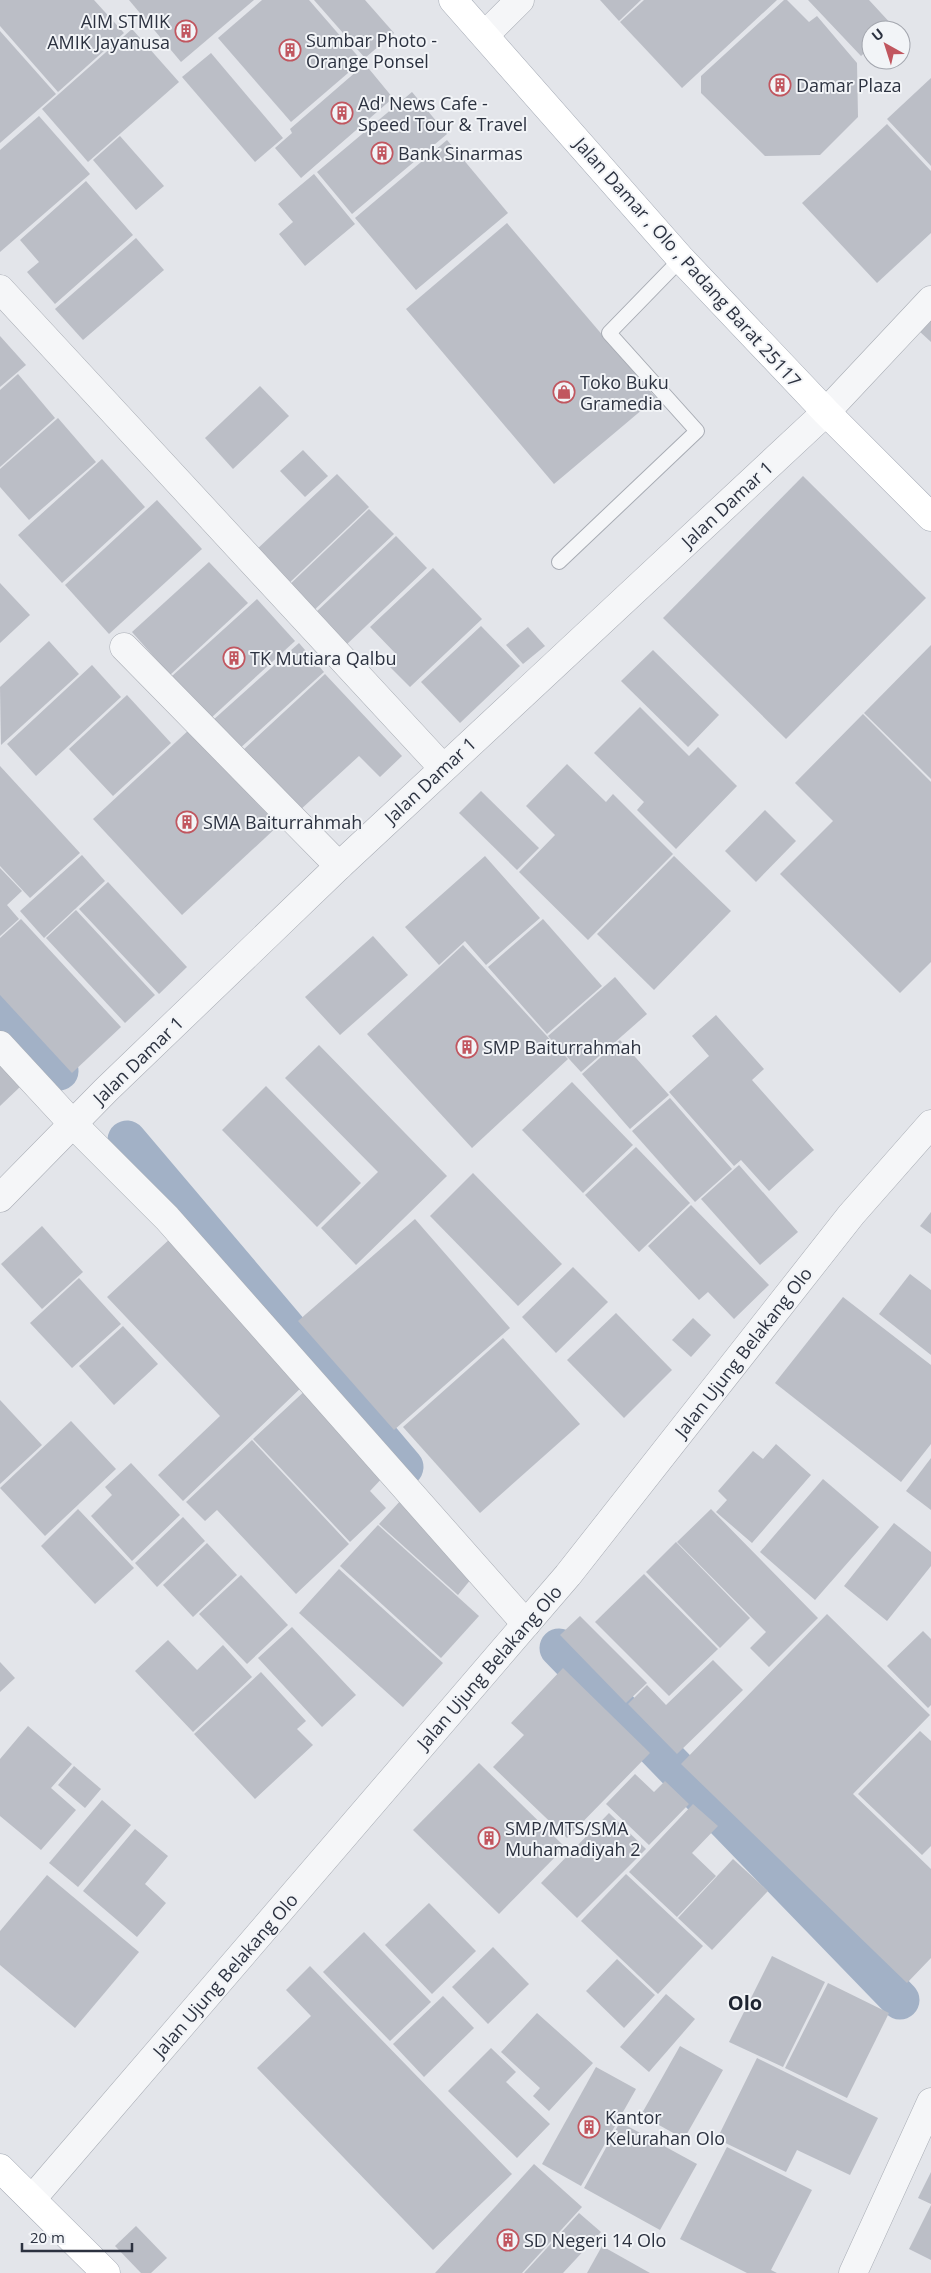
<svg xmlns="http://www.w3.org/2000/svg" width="931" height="2273" viewBox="0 0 931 2273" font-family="'Open Sans',sans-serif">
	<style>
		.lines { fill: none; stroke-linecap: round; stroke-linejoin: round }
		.canal { stroke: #a2b1c6; stroke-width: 39 }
		.building { fill: #bbbec6 }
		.service-casing { stroke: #a8acb4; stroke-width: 16 }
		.minor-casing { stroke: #a8acb4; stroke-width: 29 }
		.tertiary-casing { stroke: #a8acb4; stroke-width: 29 }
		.primary-casing { stroke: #a3a9b4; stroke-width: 29 }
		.service { stroke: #f5f6f8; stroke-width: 14 }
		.minor { stroke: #f5f6f8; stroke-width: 28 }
		.tertiary { stroke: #f5f6f8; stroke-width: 28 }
		.primary { stroke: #fff; stroke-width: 28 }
		.labels { text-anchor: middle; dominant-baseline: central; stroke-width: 4; stroke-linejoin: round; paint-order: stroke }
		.poi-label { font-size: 18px; fill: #2c3240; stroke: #f2f4f7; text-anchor: start }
		.street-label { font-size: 18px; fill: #2c3240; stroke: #f2f4f7 }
		.quarter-label { font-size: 20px; font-weight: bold; fill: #1e2431; stroke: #f2f4f7 }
	</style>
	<rect width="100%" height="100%" fill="#e3e5ea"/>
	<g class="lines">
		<g class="canal">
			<path d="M0 1007 59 1071"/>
			<path d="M127 1140 404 1467"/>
			<path d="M559 1648 900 2000"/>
		</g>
	</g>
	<g class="building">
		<path d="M0 0H94L124 33 58 92 0 26Z"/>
		<path d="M129 0H254L181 62Z"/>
		<path d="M262 0H309L362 61 291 122 218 38Z"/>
		<path d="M314 0H365L394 33 365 58Z"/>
		<path d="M600 0H641L619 21Z"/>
		<path d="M644 0H777L682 88 620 22Z"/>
		<path d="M784 0H787L809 22 817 16 857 63 858 117 820 155 765 156 701 93V76Z"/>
		<path d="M808 0H869L893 26 889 30H871V47L861 56Z"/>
		<path d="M132 29 179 82 88 162 42 109Z"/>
		<path d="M0 31 56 94 0 143Z"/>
		<path d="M211 53 283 138 255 162 182 77Z"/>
		<path d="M365 64 393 98 301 178 275 148 292 133 290 129Z"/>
		<path d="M931 78V166L887 119Z"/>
		<path d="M412 92 447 134 352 214 317 172Z"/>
		<path d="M39 116 90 174 0 252V150Z"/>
		<path d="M887 124 931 171V233L877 283 802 203Z"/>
		<path d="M120 136 164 186 136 210 93 160Z"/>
		<path d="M447 140 508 213 416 290 355 218Z"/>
		<path d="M314 174 355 224 305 266 279 234 293 222 278 204Z"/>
		<path d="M86 181 133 235 55 304 27 272 39 262 20 240Z"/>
		<path d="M507 223 656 398 554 484 406 309Z"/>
		<path d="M136 238 164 270 83 340 55 309Z"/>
		<path d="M931 316V342L918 330Z"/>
		<path d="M0 336 26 365 0 387Z"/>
		<path d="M18 374 55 418 0 467V390Z"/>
		<path d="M260 386 289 416 233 469 205 438Z"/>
		<path d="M58 418 96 462 29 520 0 487V469Z"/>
		<path d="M303 450 328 476 305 497 280 471Z"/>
		<path d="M102 459 145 507 62 583 18 535Z"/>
		<path d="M337 474 369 507 286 586 254 552Z"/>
		<path d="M803 476 926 598 786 739 663 618Z"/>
		<path d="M157 500 202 549 109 634 65 585Z"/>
		<path d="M369 509 394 534 309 615 284 590Z"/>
		<path d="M396 536 427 568 345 646 314 614Z"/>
		<path d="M209 562 248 603 170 675 132 632Z"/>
		<path d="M433 568 482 619 410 687 387 664 397 655 370 627Z"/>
		<path d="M0 583 30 615 0 643Z"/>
		<path d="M257 599 295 641 211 718 172 676Z"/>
		<path d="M481 626 520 666 460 723 421 682Z"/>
		<path d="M528 627 545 646 523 664 506 645Z"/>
		<path d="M49 641 79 674 1 745 0 687Z"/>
		<path d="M299 643 324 672 238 750 212 721Z"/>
		<path d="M931 645V779L864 713Z"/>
		<path d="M653 650 719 715 688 747 621 681Z"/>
		<path d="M92 665 121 697 36 776 7 744Z"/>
		<path d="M325 674 402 756 380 777 359 756 299 811 242 751Z"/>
		<path d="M127 695 171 743 113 796 69 749Z"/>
		<path d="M640 707 689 756 698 747 737 786 676 849 637 810 644 802 594 753Z"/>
		<path d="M863 714 931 782V962L900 993 780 874 833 821 795 783Z"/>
		<path d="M191 728 280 824 182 915 93 819Z"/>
		<path d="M567 764 606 802 613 794 673 854 588 940 519 872 555 835 526 806Z"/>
		<path d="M0 766 80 853 30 898 0 866Z"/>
		<path d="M481 791 539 848 517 870 459 813Z"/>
		<path d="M765 810 796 841 756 882 725 851Z"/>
		<path d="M82 855 105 881 44 938 20 911Z"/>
		<path d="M485 856 540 918 486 965 465 941 439 965 405 927Z"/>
		<path d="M674 856 731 911 654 990 597 934Z"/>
		<path d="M0 868 22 891 7 905 19 919 0 936Z"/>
		<path d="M108 882 187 967 159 994 79 909Z"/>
		<path d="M76 910 155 995 125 1023 46 938Z"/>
		<path d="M21 919 121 1027 72 1073 0 995V938Z"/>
		<path d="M543 919 602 986 547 1034 488 967Z"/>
		<path d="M373 936 408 975 340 1035 305 997Z"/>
		<path d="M463 945 568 1059 472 1148 367 1034Z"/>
		<path d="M615 977 647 1014 581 1072 548 1036Z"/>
		<path d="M716 1015 764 1069 752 1080 814 1150 769 1191 741 1160 734 1166 669 1092 709 1056 692 1036Z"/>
		<path d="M620 1040 669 1095 630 1129 582 1074Z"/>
		<path d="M319 1045 447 1176 356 1265 321 1228 378 1172 285 1078Z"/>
		<path d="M0 1065 21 1086 0 1106Z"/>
		<path d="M572 1082 633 1145 583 1193 522 1130Z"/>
		<path d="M266 1086 361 1183 317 1227 222 1130Z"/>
		<path d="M670 1098 732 1169 695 1202 632 1131Z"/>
		<path d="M636 1147 690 1203 639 1252 585 1195Z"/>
		<path d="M739 1165 798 1232 760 1265 701 1199Z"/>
		<path d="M473 1173 562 1264 518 1306 430 1216Z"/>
		<path d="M691 1205 769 1285 734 1319 708 1292 699 1300 648 1246Z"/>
		<path d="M931 1212V1234L920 1226Z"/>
		<path d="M415 1219 510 1328 394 1430 298 1321Z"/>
		<path d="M42 1226 83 1272 42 1309 1 1264Z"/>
		<path d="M172 1237 305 1384 183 1501 158 1475 220 1416 107 1297Z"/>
		<path d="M573 1267 608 1302 556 1353 522 1317Z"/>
		<path d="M910 1274 931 1290V1355L879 1314Z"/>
		<path d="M79 1278 121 1324 72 1368 30 1323Z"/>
		<path d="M843 1297 931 1365V1444L901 1482 775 1383Z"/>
		<path d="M616 1313 672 1370 624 1418 567 1360Z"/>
		<path d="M693 1318 711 1335 691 1357 672 1340Z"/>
		<path d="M123 1326 158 1364 114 1405 79 1366Z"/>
		<path d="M503 1338 580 1424 480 1513 403 1427Z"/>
		<path d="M308 1388 385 1475 370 1491 386 1508 350 1542 253 1439Z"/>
		<path d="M0 1400 42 1445 0 1484Z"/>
		<path d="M71 1421 116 1469 45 1536 0 1488Z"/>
		<path d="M252 1440 349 1544 296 1594 217 1510 205 1521 186 1502Z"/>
		<path d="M776 1444 811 1475 752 1543 716 1512 727 1500 718 1491 753 1451 763 1459Z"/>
		<path d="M931 1458V1510L906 1491Z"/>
		<path d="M131 1463 180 1515 132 1561 91 1516 112 1495 105 1487Z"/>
		<path d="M823 1479 879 1527 815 1600 760 1552Z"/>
		<path d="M402 1499 476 1573 458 1595 379 1524Z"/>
		<path d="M78 1509 134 1568 95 1604 41 1546Z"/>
		<path d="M711 1509 818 1618 769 1667 750 1648 766 1632 677 1542Z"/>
		<path d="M183 1517 205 1541 157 1587 135 1563Z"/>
		<path d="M894 1523 931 1552V1566L887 1621 844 1586Z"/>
		<path d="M378 1525 479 1616 441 1658 340 1566Z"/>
		<path d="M676 1542 750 1618 720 1648 646 1572Z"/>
		<path d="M207 1543 237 1575 193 1617 163 1585Z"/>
		<path d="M339 1569 443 1663 403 1707 299 1613Z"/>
		<path d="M644 1574 718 1649 669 1696 595 1622Z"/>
		<path d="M241 1575 288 1625 247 1664 199 1614Z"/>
		<path d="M827 1614 930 1715 853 1794 931 1869V1958L907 1983 681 1764Z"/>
		<path d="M580 1616 647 1683 626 1703 560 1635Z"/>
		<path d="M292 1627 356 1695 322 1727 258 1658Z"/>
		<path d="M923 1631 931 1639V1705L928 1708 887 1666Z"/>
		<path d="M168 1640 197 1670 223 1645 252 1677 193 1732 135 1671Z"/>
		<path d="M713 1660 743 1690 677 1754 628 1704 647 1685 666 1705Z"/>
		<path d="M0 1662 15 1678 0 1692Z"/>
		<path d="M563 1668 650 1753 567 1838 493 1767 524 1735 511 1723Z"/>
		<path d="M261 1672 306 1721 297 1729 313 1745 255 1799 194 1734Z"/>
		<path d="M28 1726 72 1764 51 1788 76 1810 41 1850 0 1816V1759Z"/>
		<path d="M920 1731 931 1741V1846L922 1855 858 1794Z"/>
		<path d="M479 1763 565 1847 499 1914 413 1830Z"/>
		<path d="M74 1766 101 1789 85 1808 58 1785Z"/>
		<path d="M635 1774 654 1792 665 1781 689 1804 649 1845 606 1804Z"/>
		<path d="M102 1800 131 1825 78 1887 49 1863Z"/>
		<path d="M693 1804 718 1826 692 1853 716 1876 677 1917 629 1872Z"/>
		<path d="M609 1813 646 1849 577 1918 541 1883Z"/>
		<path d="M135 1829 168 1856 145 1884 166 1903 137 1937 83 1891Z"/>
		<path d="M733 1859 768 1891 712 1950 678 1918Z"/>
		<path d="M626 1874 703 1946 658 1994 581 1921Z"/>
		<path d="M47 1875 139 1952 75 2028 0 1965V1931Z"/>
		<path d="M429 1903 476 1951 432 1994 385 1945Z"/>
		<path d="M364 1932 431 2002 390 2041 323 1972Z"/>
		<path d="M493 1947 529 1984 488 2024 452 1987Z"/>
		<path d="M772 1956 825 1982 783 2067 729 2042Z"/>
		<path d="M617 1959 655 1995 624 2028 586 1991Z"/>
		<path d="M310 1966 512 2174 433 2250 257 2068 311 2016 286 1990Z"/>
		<path d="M828 1983 889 2013 847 2098 785 2068Z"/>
		<path d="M666 1994 695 2019 649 2072 620 2047Z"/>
		<path d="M443 1996 474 2028 424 2077 393 2044Z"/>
		<path d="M537 2013 593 2063 549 2111 533 2096 540 2088 501 2052Z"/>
		<path d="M680 2046 723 2070 684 2139 641 2115Z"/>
		<path d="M491 2048 516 2072 506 2082 550 2124 517 2158 448 2091Z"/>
		<path d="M757 2058 878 2118 850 2175 797 2150 786 2172 717 2139Z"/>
		<path d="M596 2067 636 2089 581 2186 542 2164Z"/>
		<path d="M620 2122 697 2164 660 2230 584 2188Z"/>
		<path d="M727 2147 812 2190 771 2270 777 2273H747L680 2239Z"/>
		<path d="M534 2164 582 2207 522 2273H435Z"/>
		<path d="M931 2172V2204L918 2198Z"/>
		<path d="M931 2205V2260L909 2249Z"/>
		<path d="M579 2213 601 2232 563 2273H524Z"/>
		<path d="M136 2226 167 2258 151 2273H141L115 2246Z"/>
		<path d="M602 2246 650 2273H587Z"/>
	</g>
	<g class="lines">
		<g class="service-casing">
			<path id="service" d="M559 562 697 431 609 333 681 259"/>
		</g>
		<g class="minor-casing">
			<g id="minor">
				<path d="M485 35 520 0"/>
				<path d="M0 289 443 768"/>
				<path d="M826 412 931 300"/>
				<path d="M124 647 339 866"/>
				<path d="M0 1045 72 1123 167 1218 526 1624"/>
			</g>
		</g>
		<g class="tertiary-casing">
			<g id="tertiary">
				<path d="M0 1198 106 1090 339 866 826 412"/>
				<path d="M32 2199 568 1575 851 1215 931 1124"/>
				<path d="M853 2273 931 2102"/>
			</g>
		</g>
		<g class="primary-casing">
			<g id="primary">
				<path d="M453 0 681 259 826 412 931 517"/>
				<path d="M0 2168 106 2273"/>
			</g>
		</g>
		<use href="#service" class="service"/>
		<use href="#minor" class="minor"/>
		<use href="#tertiary" class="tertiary"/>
		<use href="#primary" class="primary"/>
	</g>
	<defs>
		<g id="building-ring" transform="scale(1.125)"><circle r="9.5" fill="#f2f4f7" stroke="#c1565f" stroke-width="1.5"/><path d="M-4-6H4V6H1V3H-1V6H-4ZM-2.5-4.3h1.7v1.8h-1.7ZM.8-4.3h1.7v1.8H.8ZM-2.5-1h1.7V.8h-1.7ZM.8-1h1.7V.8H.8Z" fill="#c1565f"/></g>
		<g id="shop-ring" transform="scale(1.125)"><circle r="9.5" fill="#f2f4f7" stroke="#c1565f" stroke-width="1.5"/><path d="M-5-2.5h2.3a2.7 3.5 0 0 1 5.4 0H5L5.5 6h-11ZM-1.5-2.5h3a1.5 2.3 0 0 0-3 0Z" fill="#c1565f"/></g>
	</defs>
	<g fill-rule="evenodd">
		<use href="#building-ring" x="186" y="31"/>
		<use href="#building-ring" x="290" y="50"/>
		<use href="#building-ring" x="780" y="85"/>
		<use href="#building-ring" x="342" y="113"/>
		<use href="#building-ring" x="382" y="153"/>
		<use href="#shop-ring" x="564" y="392"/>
		<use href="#building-ring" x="234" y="658"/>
		<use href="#building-ring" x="187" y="822"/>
		<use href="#building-ring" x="467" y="1047"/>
		<use href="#building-ring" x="489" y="1838"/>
		<use href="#building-ring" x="589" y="2127"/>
		<use href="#building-ring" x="508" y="2240"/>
	</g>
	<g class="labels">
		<g class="poi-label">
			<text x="170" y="21" text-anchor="end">AIM STMIK<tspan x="170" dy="21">AMIK Jayanusa</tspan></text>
			<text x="306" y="40">Sumbar Photo -<tspan x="306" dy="21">Orange Ponsel</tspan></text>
			<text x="796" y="85">Damar Plaza</text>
			<text x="358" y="103">Ad' News Cafe -<tspan x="358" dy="21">Speed Tour &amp; Travel</tspan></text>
			<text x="398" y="153">Bank Sinarmas</text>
			<text x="580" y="382">Toko Buku<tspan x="580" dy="21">Gramedia</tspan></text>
			<text x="250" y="658">TK Mutiara Qalbu</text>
			<text x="203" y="822">SMA Baiturrahmah</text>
			<text x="483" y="1047">SMP Baiturrahmah</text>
			<text x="505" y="1828">SMP/MTS/SMA<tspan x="505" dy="21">Muhamadiyah 2</tspan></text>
			<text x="605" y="2117">Kantor<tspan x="605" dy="21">Kelurahan Olo</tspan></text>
			<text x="524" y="2240">SD Negeri 14 Olo</text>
		</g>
		<g class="street-label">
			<text transform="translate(688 262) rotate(48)">Jalan Damar , Olo , Padang Barat 25117</text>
			<text transform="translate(727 504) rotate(-43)">Jalan Damar 1</text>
			<text transform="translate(430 780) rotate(-43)">Jalan Damar 1</text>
			<text transform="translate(138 1060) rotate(-44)">Jalan Damar 1</text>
			<text transform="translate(743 1352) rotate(-52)">Jalan Ujung Belakang Olo</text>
			<text transform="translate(489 1667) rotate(-49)">Jalan Ujung Belakang Olo</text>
			<text transform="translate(225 1975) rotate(-49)">Jalan Ujung Belakang Olo</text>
		</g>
		<g class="quarter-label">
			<text x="745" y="2002">Olo</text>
		</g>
	</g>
	<g transform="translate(886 45) rotate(321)"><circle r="24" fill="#f2f4f7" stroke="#a3a6ae"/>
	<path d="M0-4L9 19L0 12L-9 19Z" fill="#c1565f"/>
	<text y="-8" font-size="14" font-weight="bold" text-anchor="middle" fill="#2c3240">U</text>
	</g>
	<path d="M22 2243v8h110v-8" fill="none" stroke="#2c3240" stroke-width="2.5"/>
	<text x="30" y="2243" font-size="15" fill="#2c3240" stroke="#f2f4f7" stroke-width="4" paint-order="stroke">20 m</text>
</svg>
